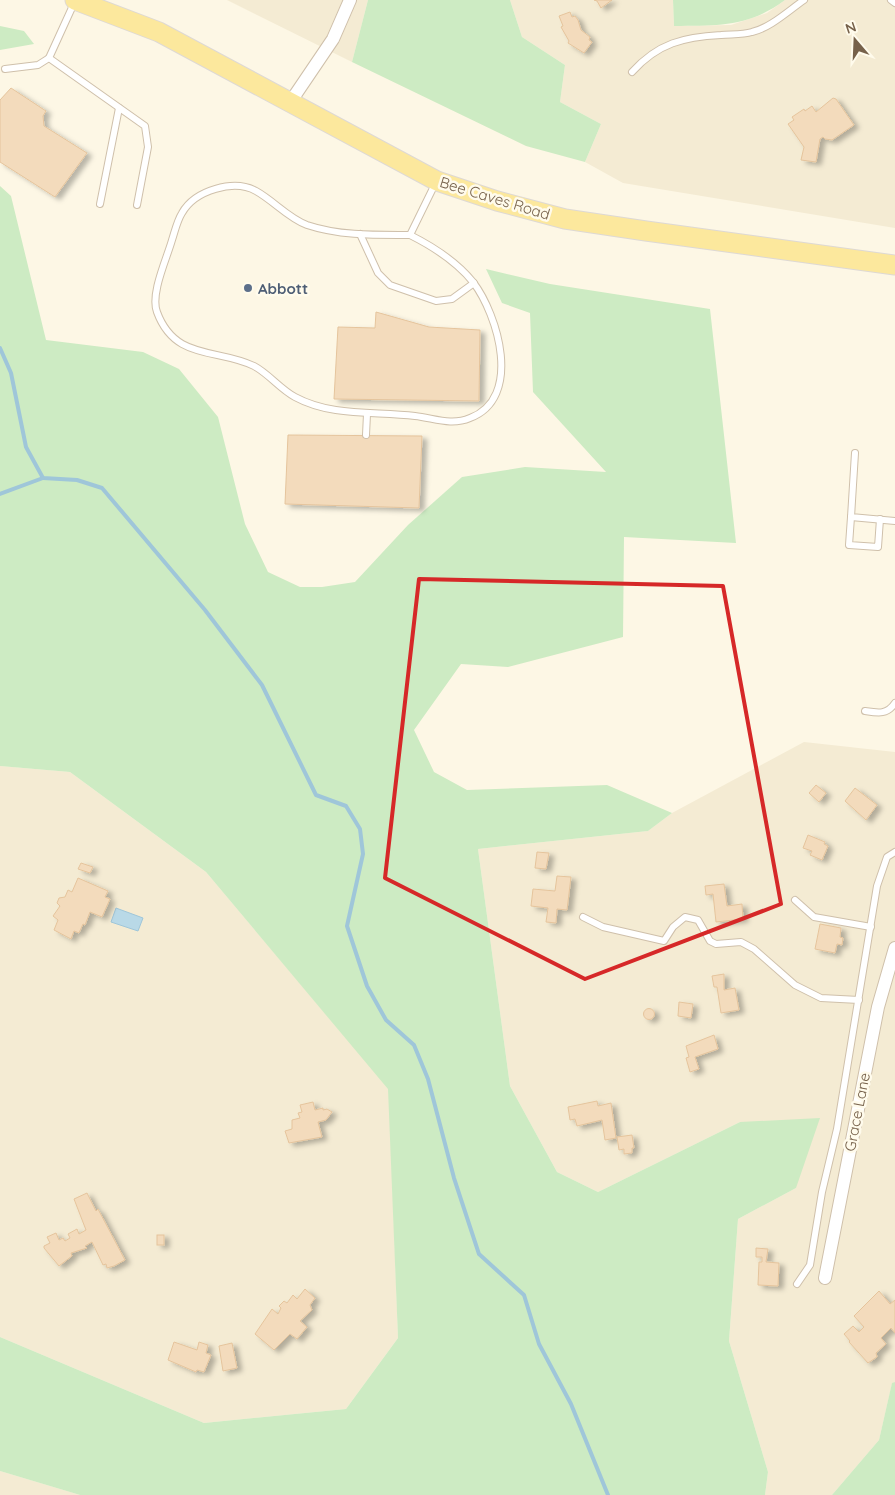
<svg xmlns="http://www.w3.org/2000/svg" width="895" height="1495" viewBox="0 0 895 1495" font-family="Quicksand,sans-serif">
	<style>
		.residential { fill: #f4ebd3 }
		.green { fill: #cdebc3 }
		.water { fill: #b9d9e7; stroke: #9fc6d9 }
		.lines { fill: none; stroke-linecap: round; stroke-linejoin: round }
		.stream { stroke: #9fc6d9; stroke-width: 4 }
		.building { fill: #f3dbbc; stroke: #e5c49c; filter: url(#shadow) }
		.service-casing { stroke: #cfc0ab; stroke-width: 8 }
		.minor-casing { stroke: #cfc0ab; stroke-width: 14 }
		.primary-casing { stroke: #ded9d4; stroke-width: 21 }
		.service { stroke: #fff; stroke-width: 6 }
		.minor { stroke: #fff; stroke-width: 12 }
		.primary { stroke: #fce89d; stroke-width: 19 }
		.marked { fill: none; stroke: #d62828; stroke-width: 4; stroke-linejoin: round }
		.service-dot { fill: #5c6f8a; stroke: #fffbec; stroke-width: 2 }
		.labels { text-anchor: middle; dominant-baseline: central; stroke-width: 5; stroke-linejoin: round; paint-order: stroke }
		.street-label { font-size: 15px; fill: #76614a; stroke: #fffbec }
		.service-label { font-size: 15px; font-weight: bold; fill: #4e5e75; stroke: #fffbec; text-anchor: start }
	</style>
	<defs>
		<filter id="shadow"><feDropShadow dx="5" dy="3" stdDeviation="2.5" flood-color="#0004"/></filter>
	</defs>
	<rect width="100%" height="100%" fill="#fdf7e5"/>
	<g class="residential">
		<path d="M227 0H368L352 62Z"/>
		<path d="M510 0H673L674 26 731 25 767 13 785 0H895V228L623 183 585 162 601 124 560 102 565 65 522 37Z"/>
		<path d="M804 742 895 752V1382L892 1384 879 1440 832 1495H765L768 1472 729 1341 738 1219 796 1188 740 1122 598 1192 557 1172 510 1086 478 849 648 831 672 813Z"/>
		<path d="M0 766 70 772 206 872 389 1089 398 1338 346 1409 204 1423 0 1337Z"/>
		<path d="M0 1471 80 1495H0Z"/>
	</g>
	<g class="green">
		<path d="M368 0H510L522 37 565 65 560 102 601 124 585 162 526 146 352 62Z"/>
		<path d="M673 0H785C747 28 719 25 674 26Z"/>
		<path d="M0 26 24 31 34 44 0 50Z"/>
		<path d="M0 186 11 196 46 340 143 352 179 369 218 417 245 524 268 572 300 587H322L355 582 408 525 462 477 525 467 606 472 533 392 530 313 502 303 486 269 550 284 710 309 736 543 624 537 623 637 508 667 461 664 414 730 434 772 467 790 607 785 672 813 648 831 478 849 510 1086 557 1172 598 1192 740 1122 820 1118 796 1188 738 1219 729 1341 768 1472 765 1495H80L0 1471V1337L204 1423 346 1409 398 1338 388 1089 206 872 70 772 0 766Z"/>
		<path d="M895 1382V1495H832L879 1440 892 1383Z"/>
	</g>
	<path class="water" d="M116 908 143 918 138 931 111 922Z"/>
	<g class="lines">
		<g class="stream">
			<path d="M0 348 11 373 26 447 43 478 77 480 102 488 205 610 262 685 316 795 346 806 360 829 363 854 347 926 367 986 386 1020 414 1045 428 1079 454 1178 479 1254 524 1295 539 1344 571 1404 608 1495"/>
			<path d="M0 494 43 478"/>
		</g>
	</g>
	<g class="building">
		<path d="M594 0H612L601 8 597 1Z"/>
		<path d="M570 12 572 17 575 16 578 20 581 30 590 37 589 40 592 42 584 53 568 43 569 41 561 27 563 26 559 16Z"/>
		<path d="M11 88 46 111 43 116 44 126 87 153 55 197 0 162V100Z"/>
		<path d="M833 98 836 99 854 125 832 140 825 139 823 137 820 139 816 162 801 160 804 147 788 124 794 120 792 117 804 109 805 111 812 106 816 112Z"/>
		<path d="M376 312 429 327 480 330 479 401 334 399 338 327 375 328Z"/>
		<path d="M288 435 422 436 419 508 285 504Z"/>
		<path d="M816 785 826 793 819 802 809 793Z"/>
		<path d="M855 788 877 805 866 820 845 801Z"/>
		<path d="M808 835 825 842 824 844 828 846 822 860 810 855 812 851 803 848Z"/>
		<path d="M537 852 549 853 546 869 535 868Z"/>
		<path d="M81 863 93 867 90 873 78 869Z"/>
		<path d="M557 876 571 877 567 910 557 909 556 923 546 922 548 908 531 906 533 889 555 891Z"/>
		<path d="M78 878 108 891 105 897 110 899 102 917 90 912 85 925 83 924 79 933 74 931 71 939 54 930 58 920 53 916 60 906 57 903 59 898 65 897 68 890 72 892Z"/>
		<path d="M724 884 727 906 742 904 743 919 716 922 713 894 706 895 705 886Z"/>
		<path d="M820 924 841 928 840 937 843 938 842 945 837 944 835 953 815 949Z"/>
		<path d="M724 974V990L735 988 739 1010 721 1013 717 987H714L712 976Z"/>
		<path d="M679 1002 693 1004 691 1018 678 1016Z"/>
		<circle cx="649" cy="1014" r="5.5"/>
		<path d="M714 1035 718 1049 695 1057 699 1069 690 1072 686 1058 689 1057 686 1046Z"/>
		<path d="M597 1101 598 1106 611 1103 616 1138 605 1140 602 1120 577 1126 575 1119 570 1120 568 1107Z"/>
		<path d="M313 1102 315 1110 323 1108V1110L327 1109 332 1112 326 1120 318 1122 322 1137 289 1143 285 1131 292 1129V1120L300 1118 298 1113 302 1112 300 1105Z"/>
		<path d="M632 1135 634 1148H632V1153L624 1154V1149L619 1150 617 1137Z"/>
		<path d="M87 1193 96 1211 98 1209 125 1260 114 1266 107 1268 106 1264 103 1265 92 1242 85 1246 87 1248 71 1253 72 1256 59 1266 44 1248V1246L50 1243 47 1237 56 1233 59 1240 63 1238 65 1241 70 1238 68 1234 77 1229 79 1234 86 1230 74 1199Z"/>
		<rect x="157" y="1235" width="7" height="10"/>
		<path d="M756 1248 768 1249 766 1262 779 1263 778 1286 758 1285 759 1262H762V1257H756Z"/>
		<path d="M305 1289 315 1298 310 1305 312 1310 300 1321 307 1327 297 1339 290 1334 274 1350 255 1334 272 1309 278 1314 281 1308 279 1306 284 1301 287 1303 293 1295 297 1299Z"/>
		<path d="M879 1291 890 1304 895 1300V1333L891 1328 881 1338 886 1344 876 1353 877 1357 868 1363 849 1342 850 1341 844 1334 853 1326 859 1332 864 1327 854 1316Z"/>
		<path d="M174 1342 197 1350 199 1342 208 1345 206 1353 211 1355 204 1372 197 1370 196 1372 168 1360Z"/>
		<path d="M232 1343 237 1368 223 1371 219 1346Z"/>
	</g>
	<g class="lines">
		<g class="service-casing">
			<g id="service">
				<path d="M891 0 895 3"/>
				<path d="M75 1 49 58 145 126 148 147 137 205"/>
				<path d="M5 69 38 65 49 58"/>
				<path d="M632 72C658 43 684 37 721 35 731 34 742 35 752 32 770 28 788 11 804 0"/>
				<path d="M100 204 119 108"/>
				<path d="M360 234 378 273 390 285 436 301 452 299 474 283"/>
				<path d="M410 235C434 247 456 261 473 282 498 315 523 398 470 418 451 426 434 418 415 416 375 411 332 417 295 397 280 389 269 374 254 366 217 348 175 361 157 312 150 294 167 258 172 240 175 231 177 221 182 213 195 190 234 179 256 191 274 201 288 218 307 225 340 236 376 235 410 235L436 182"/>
				<path d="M366 435 367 414"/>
				<path d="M855 453 851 517 895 521"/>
				<path d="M851 517 849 545 878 547 880 519"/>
				<path d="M865 711C878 713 887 715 895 703"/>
				<path d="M795 900 814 917 871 927"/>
				<path d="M583 917 603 927 664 941 673 927 685 917 698 920 710 941 716 944 741 942 754 949 795 985 821 998 859 1000"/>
				<path d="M797 1284 810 1265 822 1192 837 1129 877 886 887 857 895 852"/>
			</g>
		</g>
		<g class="minor-casing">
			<g id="minor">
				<path d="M289 104 333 39 350 0"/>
				<path d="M825 1278 878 1007 895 948"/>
			</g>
		</g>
		<g class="primary-casing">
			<path id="primary" d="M75 0 159 32 437 181 497 201 565 219 646 231 895 265"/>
		</g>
		<use href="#service" class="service"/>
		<use href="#minor" class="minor"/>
		<use href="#primary" class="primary"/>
	</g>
	<path class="marked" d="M419 579 723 586 781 904 585 979 385 878Z"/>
	<circle class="service-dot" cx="248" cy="288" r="5"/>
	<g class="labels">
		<g class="street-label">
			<text transform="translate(495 198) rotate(17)">Bee Caves Road</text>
			<text transform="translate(857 1112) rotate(-79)">Grace Lane</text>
		</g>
		<g class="service-label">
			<text x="258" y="288">Abbott</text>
		</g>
	</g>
	<g transform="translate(855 40) rotate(341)" stroke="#fffbec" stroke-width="4" paint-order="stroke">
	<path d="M0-4L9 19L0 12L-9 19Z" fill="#76614a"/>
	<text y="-8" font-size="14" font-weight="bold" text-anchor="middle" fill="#76614a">N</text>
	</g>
</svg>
